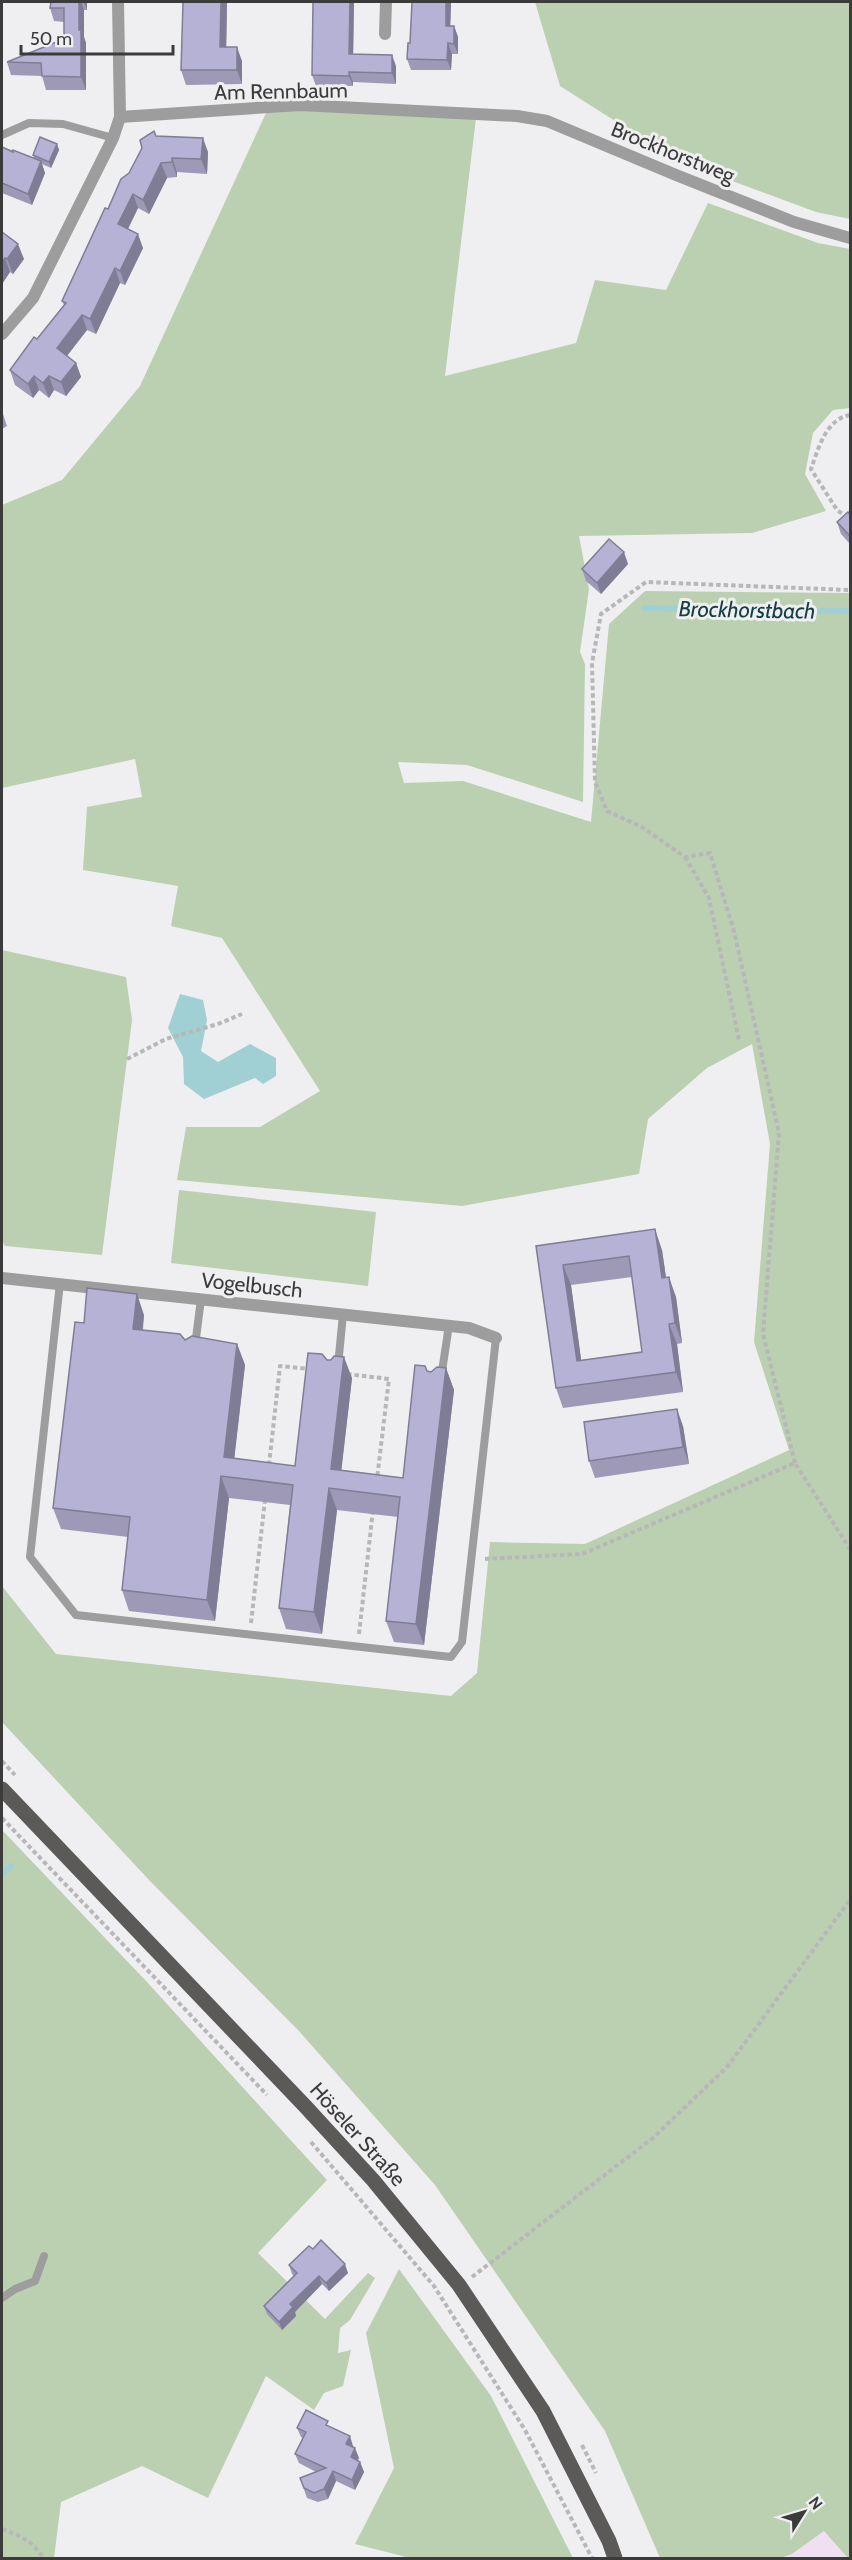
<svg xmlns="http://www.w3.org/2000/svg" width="852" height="2560" viewBox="0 0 852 2560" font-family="Cabin,sans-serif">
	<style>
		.commercial { fill: #f0dff1 }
		.green { fill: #bad0b1 }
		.water { fill: #a0d0d3 }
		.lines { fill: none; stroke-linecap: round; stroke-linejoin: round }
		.stream { stroke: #a0d0d3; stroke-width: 6 }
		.path { stroke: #b7b7b9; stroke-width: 4; stroke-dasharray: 4.5 3; stroke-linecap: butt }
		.service { stroke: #9e9d9d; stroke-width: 8 }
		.minor { stroke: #9e9d9d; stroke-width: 12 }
		.primary { stroke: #5b5a59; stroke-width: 15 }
		.wall { fill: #9d99b7; fill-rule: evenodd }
		.shaded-wall { fill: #7f7d95 }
		.building { fill: #b6b2d5; stroke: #7f7d95; stroke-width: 1.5; fill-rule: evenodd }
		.labels { text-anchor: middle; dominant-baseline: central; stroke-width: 6; stroke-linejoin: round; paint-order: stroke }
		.street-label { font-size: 21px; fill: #3b3b3c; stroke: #efeff1 }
		.water-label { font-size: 22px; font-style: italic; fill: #134043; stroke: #efeff1 }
	</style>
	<rect width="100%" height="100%" fill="#efeff1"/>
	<path class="commercial" d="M824 2530 848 2558H780L792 2554Z"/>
	<g class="green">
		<path d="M535 2H850V219L816 212 678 161 560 86Z"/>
		<path d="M289 110 476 118 445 376 576 343 595 280 666 290 708 203 818 243 850 249V408L833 410 813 433 805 474 826 511 752 533 579 536 589 589 580 652 585 664 583 802 467 765 398 762 404 783 463 781 591 822 609 624 645 591 850 593V2558H848L824 2531 792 2554 780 2558H660L605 2431 435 2185 298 2030 149 1880 2 1722V1586L56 1654 451 1696 477 1673 490 1542 585 1544 789 1450 754 1342 770 1144 752 1044 707 1068 648 1119 639 1174 462 1206 177 1180 186 1127H260L320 1091 222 938 171 926 178 886 83 870 87 807 142 797 135 759 2 788V505L62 480 140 386 266 113Z"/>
		<path d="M2 950 126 977 132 1020 102 1255 5 1246 2 1241Z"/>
		<path d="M179 1190 376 1212 368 1286 171 1263Z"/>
		<path d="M2 1830 147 1982 327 2180 258 2253 325 2319 368 2273 375 2278 350 2320 340 2328 338 2353 351 2350 343 2386 324 2393 314 2410 266 2376 208 2498 142 2466 61 2502 54 2558H2Z"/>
		<path d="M399 2269 491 2396 573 2558H410L355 2544 394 2468 366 2333Z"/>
	</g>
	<path class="water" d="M180 994 203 1000 207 1020 201 1051 218 1062 250 1044 276 1058V1076L263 1084 255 1078 204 1099 184 1084 183 1057 168 1028Z"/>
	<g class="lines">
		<g class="stream">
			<path d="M644 608 850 611"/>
			<path d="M2 1874 11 1866"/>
		</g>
		<g class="path">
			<path d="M850 415C826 419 818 449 811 469L837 510 850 519"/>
			<path d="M685 857 709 898 739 1040"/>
			<path d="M127 1059 166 1039 218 1024 242 1014"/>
			<path d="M347 1374 389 1379 377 1479"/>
			<path d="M795 1463 763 1334 779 1133 734 931 710 853 685 857 642 827 607 811 595 782 592 663 601 614 646 582 850 590"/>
			<path d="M269 1465 280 1366 310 1369"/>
			<path d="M485 1559 582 1554 795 1463 850 1549"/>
			<path d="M251 1623 265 1500"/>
			<path d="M359 1634 373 1510"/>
			<path d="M2 1761 15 1775"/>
			<path d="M2 1818 267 2095"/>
			<path d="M311 2142 434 2286 525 2430 592 2558"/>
			<path d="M472 2277 654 2137 727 2067 850 1900"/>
			<path d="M582 2445 596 2473"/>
			<path d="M2 2529C19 2535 33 2541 43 2558"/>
		</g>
		<g class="service">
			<path d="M2 135 29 123 63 124 113 138"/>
			<path d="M60 1283 30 1557 76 1615 451 1657 462 1642 496 1338"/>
			<path d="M195 1346 201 1299"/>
			<path d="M338 1366 343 1314"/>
			<path d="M441 1378 449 1325"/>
			<path d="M2 2298 15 2289 35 2281 44 2256"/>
		</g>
		<g class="minor">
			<path d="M385 34 386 2"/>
			<path d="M120 117 300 105 517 116 547 121 676 175 794 222 850 238"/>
			<path d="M2 334 33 298 113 138 120 117 118 2"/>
			<path d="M2 1278 469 1328 496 1338"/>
		</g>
		<path class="primary" d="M2 1789 305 2106 373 2180 459 2285 543 2411 609 2541 615 2558"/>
	</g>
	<g class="wall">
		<path d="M51 2H87V10H84V37L86 43V90H46L42 76 11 75 7 62 64 39V22L54 21 50 8Z"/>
		<path d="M227 2 226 47 242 61V84L186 85 181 70Z"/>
		<path d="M354 2 353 54 396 66V84L353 82V86H316L312 75Z"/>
		<path d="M412 2H451L450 26H454L458 37V54H452L451 70H411L407 59 410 43Z"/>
		<path d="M156 136 208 152 207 174 177 172V177L167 178 149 214 138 208 128 229 143 248 125 285 120 283 96 334 87 330 67 356 76 363 81 377 66 396 54 390 49 398 39 390 33 398 15 385 10 370 37 339 64 305 62 301 108 209 129 173Z"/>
		<path d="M57 144 59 150 51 168 42 164 45 173 32 205 2 193V147L34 158 33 155Z"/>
		<path d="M2 232 24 259 13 274 10 272 2 284Z"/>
		<path d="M2 411 7 426 2 429Z"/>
		<path d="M850 515V544L841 534 837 522Z"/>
		<path d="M628 564 601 594 586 581 582 569Z"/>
		<path d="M536 1246 662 1250 666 1278 676 1297 682 1343 677 1344 683 1392 563 1408 556 1388ZM632 1277 642 1352 581 1360 571 1285Z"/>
		<path d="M144 1315 143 1330 185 1340 237 1344 245 1365 234 1458 295 1466 327 1360 352 1378 341 1471 403 1478 427 1371 431 1372 446 1368 454 1390 424 1645 394 1642 386 1621 398 1517 337 1510 322 1634 286 1629 279 1608 290 1505 229 1498 215 1621 129 1611 122 1590 128 1537 61 1529 53 1508 84 1323Z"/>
		<path d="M683 1426 689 1464 595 1478 589 1461Z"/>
		<path d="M313 2249 348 2273 329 2291 322 2284 295 2312 296 2316 282 2330 267 2314 264 2306 294 2276 292 2274 289 2265Z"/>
		<path d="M331 2427 353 2446V2447L359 2458 357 2461 360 2462 364 2472 355 2490 336 2481 328 2499 318 2502 307 2498 300 2478 316 2472 299 2463 295 2454 303 2438 301 2437 297 2428Z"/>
	</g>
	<g class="shaded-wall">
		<path d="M79 2H81L84 10V37L86 43V90L81 77 79 30Z"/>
		<path d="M84 2H87V10Z"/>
		<path d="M221 2H227L226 61 220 47Z"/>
		<path d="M350 2H354L353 64 349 54Z"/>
		<path d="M446 2H451L450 37 446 26Z"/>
		<path d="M454 26 458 37V54L454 44Z"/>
		<path d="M448 43 452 54 451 70 447 60Z"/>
		<path d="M237 47 242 61V84L237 70Z"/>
		<path d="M392 55 396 66V84L392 73Z"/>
		<path d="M349 72 353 82V86L349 76Z"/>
		<path d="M203 138 208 152 207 174 201 159Z"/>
		<path d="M57 144 59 150 51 168 49 162Z"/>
		<path d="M172 158 177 172V177L172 162Z"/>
		<path d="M41 161 45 173 32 205 28 194Z"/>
		<path d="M161 163 167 178 149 214 143 200Z"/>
		<path d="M133 194 138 208 123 239 118 224Z"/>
		<path d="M138 234 143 248 125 285 120 271Z"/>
		<path d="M18 244 24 259 13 274 7 259Z"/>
		<path d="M5 258 10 272 2 284V262Z"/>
		<path d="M115 268 120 283 96 334 90 319Z"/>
		<path d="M82 315 87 330 62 362 57 348Z"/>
		<path d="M76 363 81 377 66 396 61 382Z"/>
		<path d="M34 376 39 390 33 398 28 384Z"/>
		<path d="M49 376 54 390 49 398 43 383Z"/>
		<path d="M624 552 628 564 601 594 597 583Z"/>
		<path d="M655 1229 662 1250 669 1298 662 1278Z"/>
		<path d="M563 1265 571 1285 584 1381 577 1361Z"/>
		<path d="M669 1277 676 1297 682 1343 675 1323Z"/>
		<path d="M137 1294 144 1315 140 1350 133 1329Z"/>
		<path d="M669 1324 677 1344 683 1392 676 1372Z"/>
		<path d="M237 1344 245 1365 232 1479 224 1457Z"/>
		<path d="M344 1357 352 1378 339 1491 331 1469Z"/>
		<path d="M446 1368 454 1390 424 1645 416 1624Z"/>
		<path d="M677 1409 683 1426 689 1464 683 1447Z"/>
		<path d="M221 1476 229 1498 215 1621 207 1600Z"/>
		<path d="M329 1488 337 1510 322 1634 314 1612Z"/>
		<path d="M345 2264 348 2273 329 2291 326 2283Z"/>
		<path d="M319 2276 322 2284 295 2312 296 2316 282 2330 279 2322 290 2304Z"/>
		<path d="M350 2436 353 2446 350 2454 346 2444Z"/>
		<path d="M355 2448 359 2458 354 2467 351 2457Z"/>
		<path d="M360 2462 364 2472 355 2490 352 2480Z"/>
		<path d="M333 2471 336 2481 328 2499 324 2489Z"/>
	</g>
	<g class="building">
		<path d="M51 2H79V30H81V77L42 76 41 63 7 62 64 39V8H50Z"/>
		<path d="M183 2H221L220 47H237V70H181Z"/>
		<path d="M313 2H350L349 54 392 55V73L349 72V76L312 75Z"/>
		<path d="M412 2H446V26H454V44L448 43 447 60 407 59 408 43H410Z"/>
		<path d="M154 131 156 136 203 138 201 159 172 158V162L161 163 143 200 133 194 118 224 138 234 120 271 115 268 90 319 82 315 57 348 76 363 61 382 49 376 43 383 34 376 28 384 10 370 34 337 37 339 66 303 62 301 105 208 108 209 121 179 129 173 142 148 140 140Z"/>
		<path d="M40 137 57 144 49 162 33 155Z"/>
		<path d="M2 147 13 152V150L41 161 28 194 2 183Z"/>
		<path d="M2 232 18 244 7 259 5 258 2 262Z"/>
		<path d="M848 512 850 515V536L837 522Z"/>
		<path d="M609 539 624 552 597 583 582 569Z"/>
		<path d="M655 1229 662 1278 669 1277 675 1323 669 1324 676 1372 556 1388 536 1246ZM629 1256 642 1352 577 1361 563 1265Z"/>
		<path d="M87 1288 137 1294 133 1329 180 1334 185 1340 192 1336 237 1344 224 1457 295 1466 308 1353 322 1354 327 1360H331L334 1356 344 1357 331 1469 403 1478 415 1365 425 1366 427 1371 431 1372 437 1367 446 1368 416 1624 386 1621 400 1497 329 1488 314 1612 279 1608 293 1485 221 1476 207 1600 122 1590 130 1517 53 1508 75 1322 84 1323Z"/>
		<path d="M677 1409 683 1447 589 1461 584 1422Z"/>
		<path d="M321 2240 345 2264 326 2283 319 2276 290 2304 293 2307 279 2322 264 2306 297 2273 289 2265 309 2246 313 2249Z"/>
		<path d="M306 2410 328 2421 326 2425 350 2436 346 2444 355 2448 351 2457 360 2462 352 2480 333 2471 324 2489 314 2493 304 2488 300 2478 326 2468 295 2454 306 2432 297 2428Z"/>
	</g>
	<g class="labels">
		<g class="street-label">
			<text transform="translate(281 91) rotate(-1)">Am Rennbaum</text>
			<text transform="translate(673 152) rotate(22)">Brockhorstweg</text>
			<text transform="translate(252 1285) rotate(6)">Vogelbusch</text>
			<text transform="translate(358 2134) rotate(48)">Höseler Straße</text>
		</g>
		<g class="water-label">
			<text transform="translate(747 610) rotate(1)">Brockhorstbach</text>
		</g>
	</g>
	<rect width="852" height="2560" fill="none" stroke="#3b3b3c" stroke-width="6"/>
	<g transform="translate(804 2512) rotate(53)" stroke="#efeff1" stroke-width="4.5" paint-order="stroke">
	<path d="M0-4.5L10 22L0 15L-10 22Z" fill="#3b3b3c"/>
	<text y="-9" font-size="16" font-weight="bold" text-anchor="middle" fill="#3b3b3c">N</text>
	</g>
	<path d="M21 45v9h152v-9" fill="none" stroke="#3b3b3c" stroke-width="3"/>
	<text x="30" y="45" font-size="18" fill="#3b3b3c" stroke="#efeff1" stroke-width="4.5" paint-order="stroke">50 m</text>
</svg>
